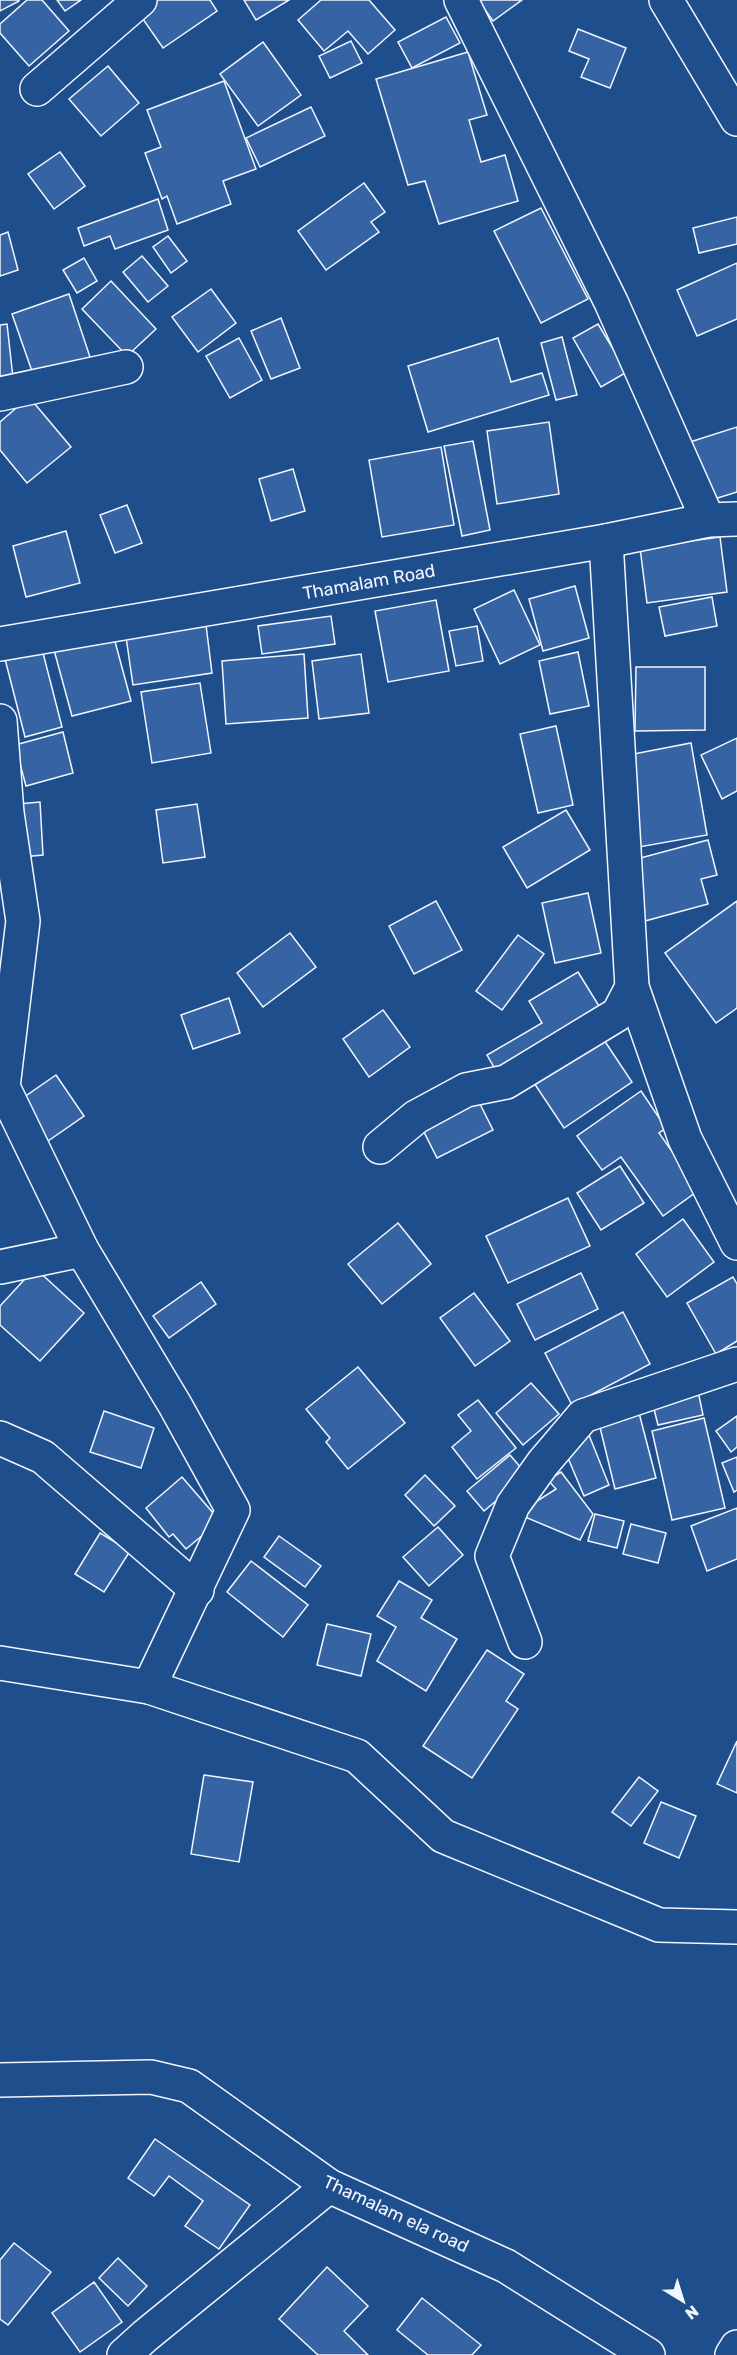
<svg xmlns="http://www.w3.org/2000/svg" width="737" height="2355" viewBox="0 0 737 2355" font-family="Rubik,sans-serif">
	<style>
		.building { fill: #3563a3; stroke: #f2f6ff; stroke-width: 1.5 }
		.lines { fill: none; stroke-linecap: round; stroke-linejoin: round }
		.street-casing { stroke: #f2f6ff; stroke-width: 36 }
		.secondary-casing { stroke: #f2f6ff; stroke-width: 36 }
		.street { stroke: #1f4e8c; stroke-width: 33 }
		.secondary { stroke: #1f4e8c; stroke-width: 33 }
		.labels { text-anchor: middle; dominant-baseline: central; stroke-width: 4.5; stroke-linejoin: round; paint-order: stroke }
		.street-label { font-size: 18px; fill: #f2f6ff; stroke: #1f4e8c }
	</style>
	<rect width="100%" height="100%" fill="#1f4e8c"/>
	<g class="building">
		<path d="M0 0H19V1L0 11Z"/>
		<path d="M27 0H42L69 31 29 66 0 33V24Z"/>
		<path d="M57 0H81L65 11Z"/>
		<path d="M155 0H210L217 11 163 48 138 12Z"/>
		<path d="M244 0H289L256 20Z"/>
		<path d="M321 0H369L395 30 368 54 348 31 324 51 298 20Z"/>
		<path d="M478 0H522L493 21Z"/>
		<path d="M446 17 460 43 412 68 398 42Z"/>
		<path d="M578 29 626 48 610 88 581 77 589 59 569 51Z"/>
		<path d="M351 41 362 63 330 78 319 56Z"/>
		<path d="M263 42 301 95 258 126 220 74Z"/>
		<path d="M468 52 487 115 469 120 481 162 505 155 518 201 439 224 425 181 408 185 376 79Z"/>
		<path d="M108 66 139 103 101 136 69 99Z"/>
		<path d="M224 81 256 169 223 181 231 204 177 224 167 196 162 199 145 153 161 147 147 110Z"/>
		<path d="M311 107 325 136 260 167 246 138Z"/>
		<path d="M60 152 85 186 54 209 28 174Z"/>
		<path d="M364 183 385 212 371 222 379 232 326 270 298 231Z"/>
		<path d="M158 199 168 230 115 249 110 236 84 246 78 228Z"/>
		<path d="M541 208 588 299 541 323 494 231Z"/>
		<path d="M737 217V244L699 253 693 228Z"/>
		<path d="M8 232 18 270 0 276V235Z"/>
		<path d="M168 236 187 261 171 273 153 247Z"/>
		<path d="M142 256 168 286 148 302 123 272Z"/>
		<path d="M84 258 97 281 77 293 63 270Z"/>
		<path d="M737 263V319L697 336 677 290Z"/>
		<path d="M111 281 156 329 127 356 82 309Z"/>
		<path d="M211 289 236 323 198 352 172 317Z"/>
		<path d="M69 294 90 357 34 377 12 314Z"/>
		<path d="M281 318 300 368 271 379 251 331Z"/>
		<path d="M7 324 13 378 0 380V325Z"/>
		<path d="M598 324 627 372 601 387 573 338Z"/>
		<path d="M562 337 577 395 556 400 541 343Z"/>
		<path d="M239 338 262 380 230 398 206 356Z"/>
		<path d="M498 338 511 382 542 373 549 395 428 432 408 366Z"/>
		<path d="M29 397 71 447 27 483 0 450V422Z"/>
		<path d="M549 422 559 494 497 504 487 431Z"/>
		<path d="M737 427V492L708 501 690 442Z"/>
		<path d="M473 441 490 530 462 536 444 446Z"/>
		<path d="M441 447 454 525 382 537 369 460Z"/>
		<path d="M293 469 305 511 271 521 259 479Z"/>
		<path d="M127 505 142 543 115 553 100 515Z"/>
		<path d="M66 531 80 583 26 597 13 546Z"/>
		<path d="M720 537 727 592 647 603 640 548Z"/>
		<path d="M575 586 589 638 543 651 529 599Z"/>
		<path d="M514 590 540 645 500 664 474 609Z"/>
		<path d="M712 597 717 626 665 636 659 607Z"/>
		<path d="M436 600 449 671 388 682 375 611Z"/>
		<path d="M331 616 335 644 262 654 258 626Z"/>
		<path d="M206 625 212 673 133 685 126 637Z"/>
		<path d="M477 626 483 661 456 666 449 631Z"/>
		<path d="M113 634 131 701 72 716 54 650Z"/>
		<path d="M42 649 62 727 25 737 5 659Z"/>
		<path d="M578 652 589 706 550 714 539 661Z"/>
		<path d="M304 654 308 718 226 724 222 661Z"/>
		<path d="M361 654 369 713 319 719 312 661Z"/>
		<path d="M636 667H705V730L635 731Z"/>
		<path d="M200 683 211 753 152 763 141 692Z"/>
		<path d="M556 726 573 805 538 813 520 734Z"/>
		<path d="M63 732 73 773 26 786 15 745Z"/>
		<path d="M737 738V791L722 799 701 755Z"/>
		<path d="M691 743 707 835 639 847 623 756Z"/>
		<path d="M40 802 43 855 22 857 18 804Z"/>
		<path d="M197 804 205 857 163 863 156 810Z"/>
		<path d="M566 810 590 850 527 888 503 847Z"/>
		<path d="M708 840 717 875 701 879 708 904 645 921 629 861Z"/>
		<path d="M588 893 601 953 555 963 542 903Z"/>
		<path d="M436 901 462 950 414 974 389 926Z"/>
		<path d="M737 901V1008L716 1023 665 953Z"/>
		<path d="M290 933 316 967 263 1007 237 973Z"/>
		<path d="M518 935 544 954 502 1010 476 991Z"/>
		<path d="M578 972 607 1019 502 1081 487 1055 542 1023 529 1001Z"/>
		<path d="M229 998 240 1033 193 1049 181 1015Z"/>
		<path d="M383 1010 410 1047 369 1077 343 1039Z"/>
		<path d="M596 1028 632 1082 564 1128 528 1074Z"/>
		<path d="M56 1075 84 1116 48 1141 20 1100Z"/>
		<path d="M641 1091 666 1128 659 1133 699 1190 663 1216 621 1157 602 1170 577 1136Z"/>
		<path d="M474 1092 493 1130 437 1158 418 1120Z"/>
		<path d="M620 1166 644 1203 601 1230 577 1193Z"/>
		<path d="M568 1198 590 1246 508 1283 486 1236Z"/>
		<path d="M683 1219 714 1262 667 1297 636 1254Z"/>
		<path d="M398 1223 431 1264 382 1304 348 1264Z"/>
		<path d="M35 1268 84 1313 40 1361 0 1325V1306Z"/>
		<path d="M581 1273 598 1309 535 1340 517 1304Z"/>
		<path d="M733 1277 737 1284V1341L716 1354 687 1303Z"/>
		<path d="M201 1282 216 1304 169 1338 153 1316Z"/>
		<path d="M474 1293 510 1341 475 1366 440 1318Z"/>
		<path d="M623 1312 650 1364 572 1405 545 1353Z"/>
		<path d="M358 1367 405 1423 348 1469 326 1442 330 1438 306 1409Z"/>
		<path d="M531 1383 559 1414 523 1445 496 1413Z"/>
		<path d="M698 1391 703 1415 658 1425 652 1401Z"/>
		<path d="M478 1400 516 1448 477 1479 452 1447 471 1431 458 1415Z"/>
		<path d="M638 1409 656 1478 615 1489 598 1419Z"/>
		<path d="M104 1411 154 1428 141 1468 90 1452Z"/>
		<path d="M737 1416V1447L731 1452 716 1431Z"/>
		<path d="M704 1418 725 1508 672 1520 652 1431Z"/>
		<path d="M589 1435 609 1485 584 1496 563 1446Z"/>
		<path d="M510 1455 527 1475 484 1511 467 1491Z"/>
		<path d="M737 1457V1490L734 1492 722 1463Z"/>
		<path d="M561 1472 593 1514 580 1540 525 1517 537 1501 556 1489 548 1480Z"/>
		<path d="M425 1475 455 1506 434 1526 405 1495Z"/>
		<path d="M182 1477 220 1521 186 1549 173 1534 169 1537 146 1508Z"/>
		<path d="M737 1508V1559L707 1571 691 1526Z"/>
		<path d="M595 1514 624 1521 617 1548 588 1541Z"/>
		<path d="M631 1524 666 1533 658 1563 623 1554Z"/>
		<path d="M438 1527 463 1555 429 1586 403 1557Z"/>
		<path d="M100 1533 130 1551 104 1592 75 1574Z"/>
		<path d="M279 1536 321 1566 305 1587 264 1557Z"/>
		<path d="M251 1561 308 1605 283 1637 227 1592Z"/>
		<path d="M399 1581 432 1600 421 1618 457 1639 426 1691 377 1661 396 1627 377 1616Z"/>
		<path d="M327 1624 371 1634 361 1676 317 1665Z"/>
		<path d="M487 1650 524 1674 506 1701 518 1709 472 1778 423 1746Z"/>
		<path d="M737 1741V1793L717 1784Z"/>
		<path d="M204 1775 253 1782 239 1862 191 1854Z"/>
		<path d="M639 1777 658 1791 631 1826 612 1812Z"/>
		<path d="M661 1802 696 1816 679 1858 644 1843Z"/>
		<path d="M155 2139 250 2205 219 2249 185 2226 203 2201 169 2176 154 2196 128 2178Z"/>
		<path d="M14 2243 51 2272 8 2325 0 2319V2260Z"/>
		<path d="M118 2258 147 2286 128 2306 99 2278Z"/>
		<path d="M327 2267 368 2306 344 2331 368 2355H318L279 2319Z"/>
		<path d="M94 2282 122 2322 80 2352 52 2313Z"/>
		<path d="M422 2298 481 2345 472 2355H428L397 2330Z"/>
	</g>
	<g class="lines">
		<g class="street-casing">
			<g id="street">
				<path d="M461 0 611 302 708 520"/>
				<path d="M666 0 737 119"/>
				<path d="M37 89 140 0"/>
				<path d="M0 394 126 367"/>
				<path d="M606 541 632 987 685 1139 737 1243"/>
				<path d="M0 721 7 813 23 921 3 1087 82 1250 175 1405 233 1510 149 1687"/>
				<path d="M380 1147 416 1117 466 1090 506 1082 618 1014 632 987"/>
				<path d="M0 1267 82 1250"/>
				<path d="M0 1438 43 1457 197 1590"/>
				<path d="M525 1642 492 1556 513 1505 543 1463 583 1416 737 1364"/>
				<path d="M0 1663 149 1687 357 1756 443 1836 659 1925 737 1927"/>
				<path d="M0 2080 151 2077 189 2086 329 2186 506 2266 648 2355"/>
				<path d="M124 2355 145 2336 329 2186"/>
				<path d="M732 2355 737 2347"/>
			</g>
		</g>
		<g class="secondary-casing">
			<path id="secondary" d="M0 644 606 541 708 520 737 519"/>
		</g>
		<use href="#street" class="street"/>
		<use href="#secondary" class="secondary"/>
	</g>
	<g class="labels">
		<g class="street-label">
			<text transform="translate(369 582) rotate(-10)">Thamalam Road</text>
			<text transform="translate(396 2214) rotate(25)">Thamalam ela road</text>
		</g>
	</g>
	<g transform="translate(683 2301) rotate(142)" stroke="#1f4e8c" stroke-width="4.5" paint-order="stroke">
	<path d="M0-4.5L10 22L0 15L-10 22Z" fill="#f2f6ff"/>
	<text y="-9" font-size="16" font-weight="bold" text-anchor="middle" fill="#f2f6ff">N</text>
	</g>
</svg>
